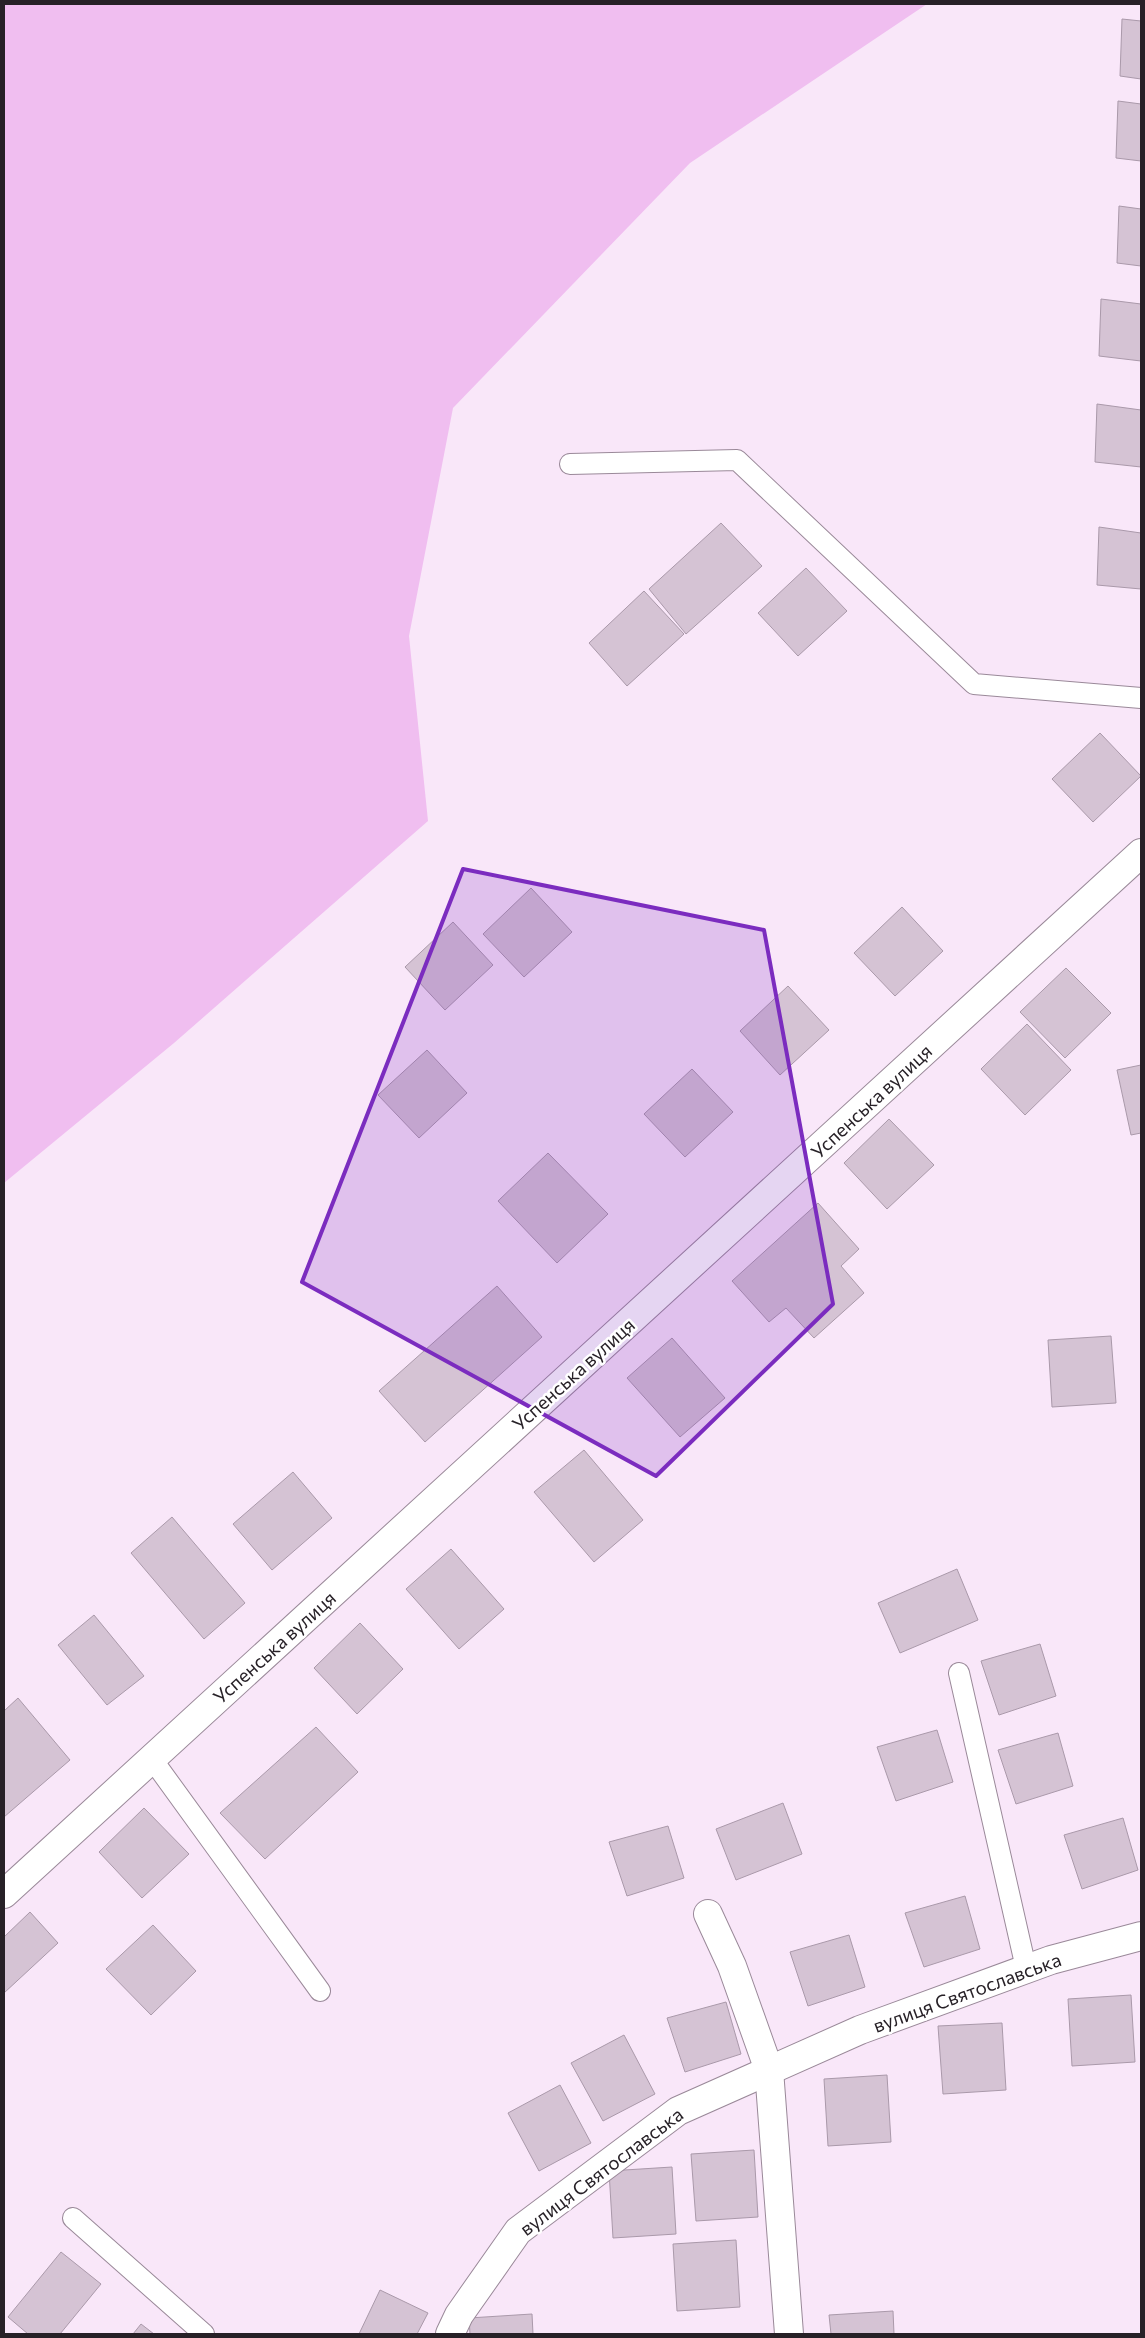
<svg xmlns="http://www.w3.org/2000/svg" width="1145" height="2338" viewBox="0 0 1145 2338" font-family="Commissioner,sans-serif">
	<style>
		.green { fill: #f0bef0 }
		.building { fill: #d5c3d4; stroke: #a9a }
		.lines { fill: none; stroke-linecap: round; stroke-linejoin: round }
		.service-casing { stroke: #9a8999; stroke-width: 22 }
		.minor-casing { stroke: #9a8999; stroke-width: 30 }
		.service { stroke: #fff; stroke-width: 20 }
		.minor { stroke: #fff; stroke-width: 28 }
		.marked { fill: #7b2cbf; fill-opacity: 0.2; stroke: #7b2cbf; stroke-width: 4; stroke-linejoin: round }
		.labels { text-anchor: middle; dominant-baseline: central; stroke-width: 5; stroke-linejoin: round; paint-order: stroke }
		.street-label { font-size: 19px; fill: #272127; stroke: #fff }
	</style>
	<rect width="100%" height="100%" fill="#f9e7f9"/>
	<path class="green" d="M4 4H927L690 163 453 408 409 636 428 821 174 1043 4 1183Z"/>
	<g class="building">
		<path d="M1122 19 1141 21V79L1120 76Z"/>
		<path d="M1118 101 1141 104V161L1116 158Z"/>
		<path d="M1119 206 1141 209V266L1117 263Z"/>
		<path d="M1101 299 1141 304V361L1099 356Z"/>
		<path d="M1097 404 1141 410V467L1095 462Z"/>
		<path d="M721 523 762 566 686 634 649 589Z"/>
		<path d="M1099 527 1141 533V589L1097 585Z"/>
		<path d="M806 568 847 611 798 656 758 613Z"/>
		<path d="M644 591 684 634 627 686 589 643Z"/>
		<path d="M1100 733 1141 776 1093 822 1052 779Z"/>
		<path d="M531 888 572 932 524 977 483 934Z"/>
		<path d="M902 907 943 951 895 996 854 953Z"/>
		<path d="M453 922 493 965 445 1010 405 967Z"/>
		<path d="M1066 968 1111 1013 1065 1058 1020 1012Z"/>
		<path d="M788 986 829 1030 780 1075 740 1031Z"/>
		<path d="M1027 1024 1071 1070 1025 1115 981 1069Z"/>
		<path d="M427 1050 467 1093 419 1138 378 1095Z"/>
		<path d="M1141 1065V1133L1131 1135 1117 1070Z"/>
		<path d="M692 1069 733 1112 685 1157 644 1114Z"/>
		<path d="M889 1119 934 1165 887 1209 844 1163Z"/>
		<path d="M548 1153 608 1214 557 1263 498 1201Z"/>
		<path d="M818 1203 859 1249 841 1266 864 1293 814 1338 786 1308 769 1322 732 1281Z"/>
		<path d="M497 1286 542 1337 425 1442 379 1391Z"/>
		<path d="M1111 1336 1116 1403 1052 1407 1048 1340Z"/>
		<path d="M672 1338 725 1398 680 1437 627 1378Z"/>
		<path d="M584 1450 643 1520 594 1562 534 1492Z"/>
		<path d="M293 1472 332 1518 272 1570 233 1524Z"/>
		<path d="M172 1517 245 1603 204 1639 131 1553Z"/>
		<path d="M451 1549 504 1609 459 1649 406 1589Z"/>
		<path d="M957 1569 978 1620 900 1653 878 1603Z"/>
		<path d="M94 1615 144 1676 107 1705 58 1645Z"/>
		<path d="M360 1623 403 1669 357 1714 314 1668Z"/>
		<path d="M1040 1644 1056 1696 999 1715 981 1661Z"/>
		<path d="M18 1698 70 1760 4 1817V1711Z"/>
		<path d="M316 1727 358 1772 265 1859 220 1813Z"/>
		<path d="M937 1730 953 1782 896 1801 877 1747Z"/>
		<path d="M1058 1733 1073 1786 1016 1804 998 1750Z"/>
		<path d="M783 1803 802 1854 736 1880 716 1829Z"/>
		<path d="M144 1808 189 1854 142 1898 99 1852Z"/>
		<path d="M1123 1818 1138 1870 1082 1889 1064 1835Z"/>
		<path d="M668 1826 684 1878 627 1896 609 1842Z"/>
		<path d="M965 1896 980 1949 924 1967 905 1913Z"/>
		<path d="M30 1912 58 1943 4 1993V1937Z"/>
		<path d="M153 1925 196 1971 151 2015 106 1969Z"/>
		<path d="M849 1935 865 1987 808 2006 790 1952Z"/>
		<path d="M1131 1995 1135 2062 1072 2066 1068 1999Z"/>
		<path d="M726 2002 741 2054 685 2072 667 2018Z"/>
		<path d="M1002 2023 1006 2090 943 2094 938 2026Z"/>
		<path d="M624 2035 655 2094 603 2121 571 2063Z"/>
		<path d="M887 2075 891 2142 828 2146 824 2079Z"/>
		<path d="M560 2085 591 2143 539 2171 508 2113Z"/>
		<path d="M754 2150 758 2217 696 2221 691 2154Z"/>
		<path d="M672 2167 676 2234 613 2238 609 2171Z"/>
		<path d="M736 2240 740 2307 677 2311 673 2244Z"/>
		<path d="M61 2252 101 2284 60 2334H28L8 2317Z"/>
		<path d="M380 2290 428 2313 417 2334H359Z"/>
		<path d="M893 2311 894 2334H831L829 2315Z"/>
		<path d="M532 2314 533 2334H470L469 2318Z"/>
		<path d="M141 2324 154 2334H133Z"/>
	</g>
	<g class="lines">
		<g class="service-casing">
			<g id="service">
				<path d="M570 464 737 460 974 684 1141 698"/>
				<path d="M959 1673 1026 1968"/>
				<path d="M152 1759 320 1991"/>
				<path d="M73 2218 204 2334"/>
			</g>
		</g>
		<g class="minor-casing">
			<g id="minor">
				<path d="M4 1894 1141 853"/>
				<path d="M708 1914 732 1966 769 2070 789 2334"/>
				<path d="M450 2334 459 2315 518 2231 678 2111 860 2030 1051 1960 1141 1936"/>
			</g>
		</g>
		<use href="#service" class="service"/>
		<use href="#minor" class="minor"/>
	</g>
	<path class="marked" d="M463 869 764 930 833 1304 656 1476 302 1282Z"/>
	<g class="labels">
		<g class="street-label">
			<text transform="translate(871 1101) rotate(-43)">Успенська вулиця</text>
			<text transform="translate(573 1374) rotate(-42)">Успенська вулиця</text>
			<text transform="translate(274 1647) rotate(-42)">Успенська вулиця</text>
			<text transform="translate(967 1992) rotate(-20)">вулиця Святославська</text>
			<text transform="translate(601 2171) rotate(-37)">вулиця Святославська</text>
		</g>
	</g>
	<rect width="1145" height="2338" fill="none" stroke="#272127" stroke-width="10"/>
</svg>
